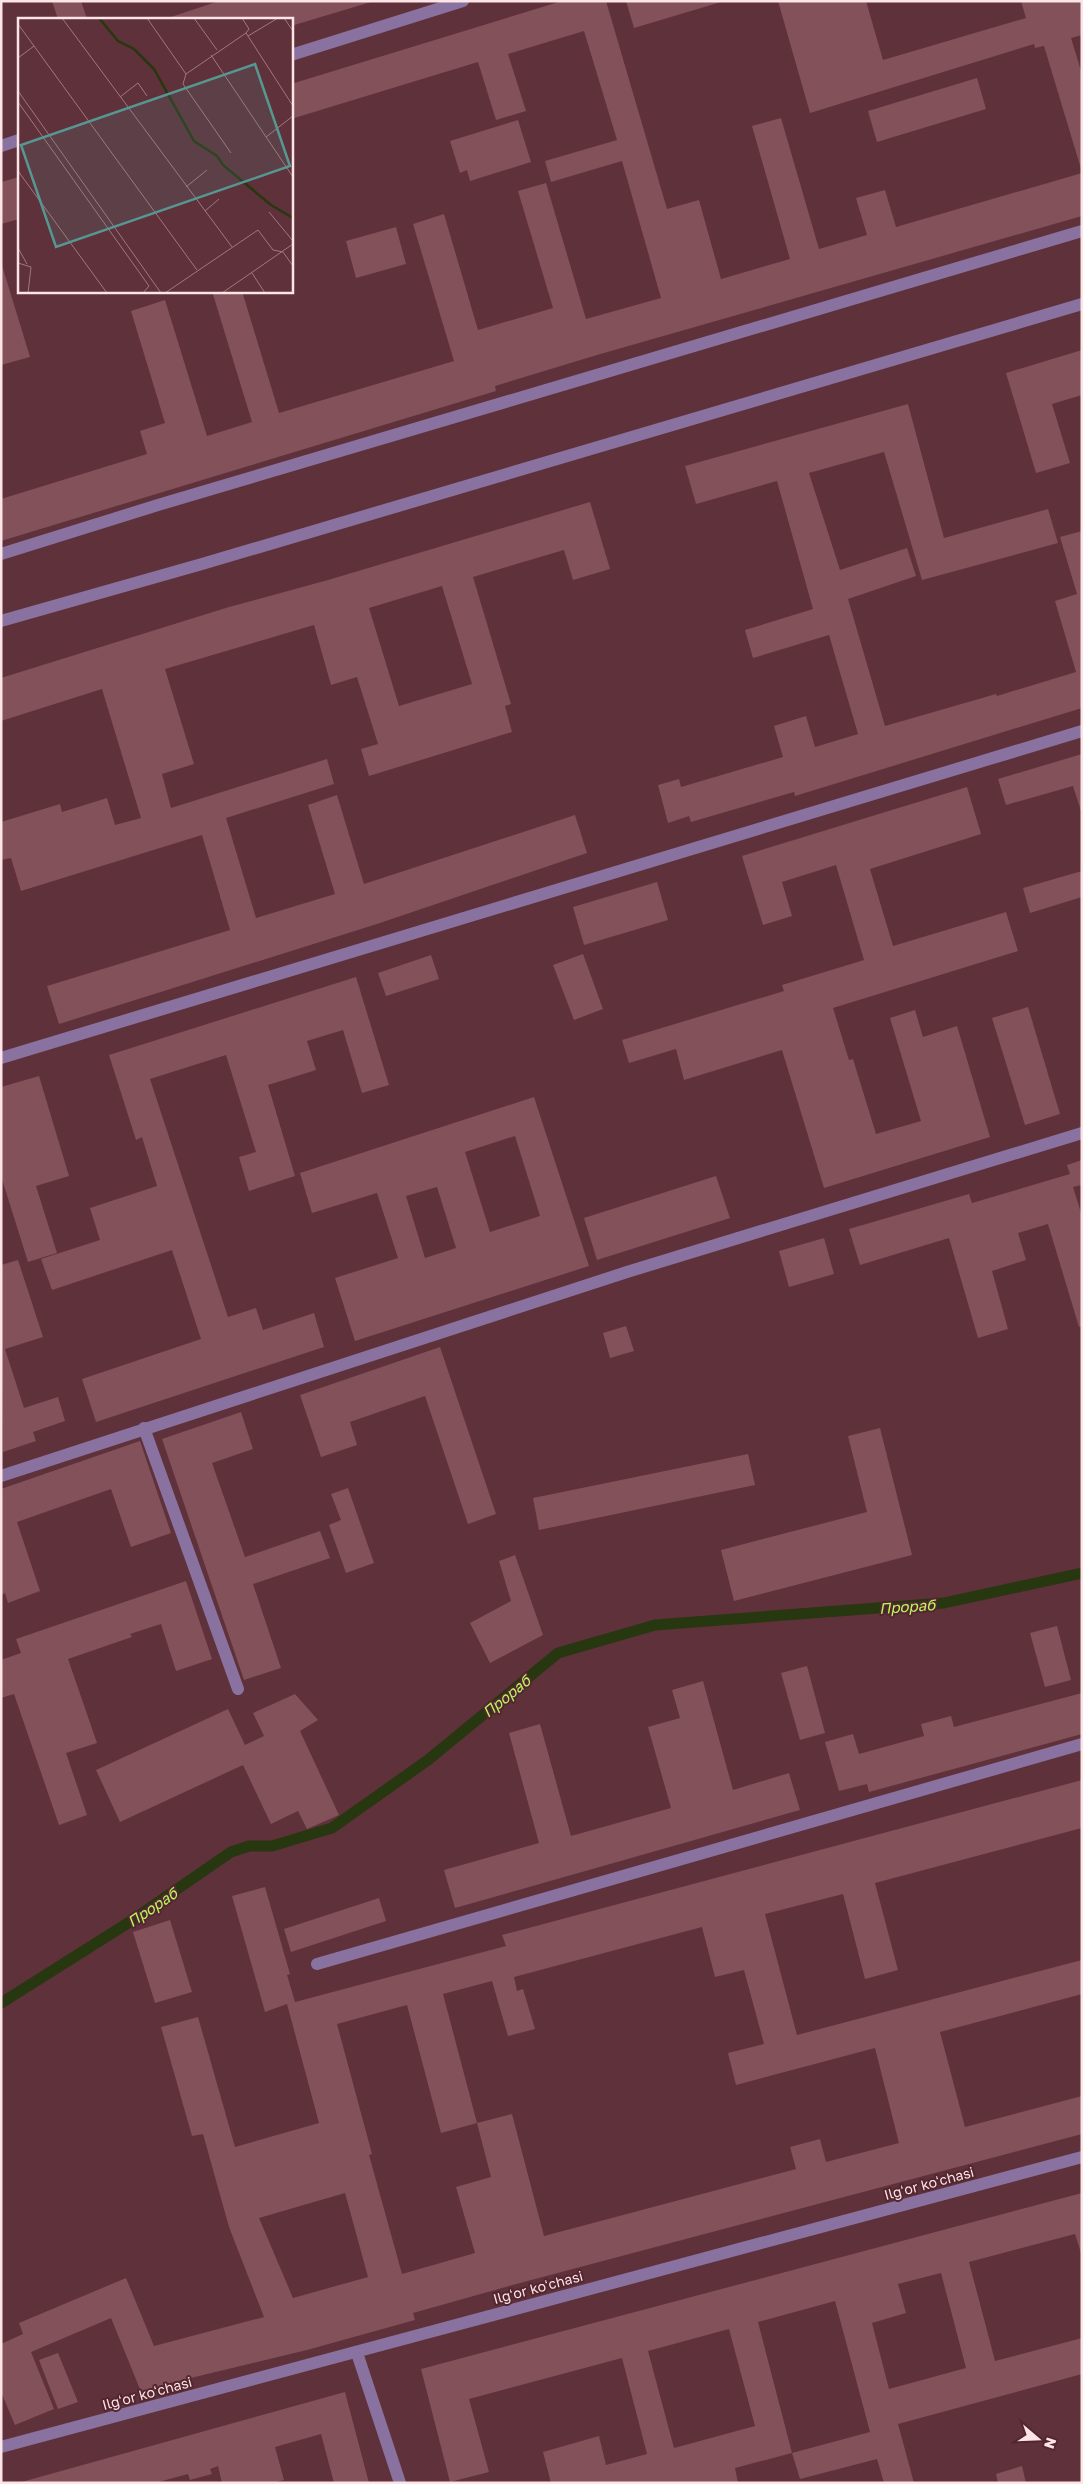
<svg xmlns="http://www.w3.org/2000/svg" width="1083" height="2484" viewBox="0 0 1083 2484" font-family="'Golos Text',sans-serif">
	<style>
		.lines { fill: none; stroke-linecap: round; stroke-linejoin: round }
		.stream { stroke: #27370f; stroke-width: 11 }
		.building { fill: #83515a; fill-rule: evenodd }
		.minor { stroke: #8a72a0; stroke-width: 12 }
		.labels { text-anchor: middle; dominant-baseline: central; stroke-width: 4; stroke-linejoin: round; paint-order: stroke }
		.street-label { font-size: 14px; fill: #fce4e7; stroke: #542630 }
		.water-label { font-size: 15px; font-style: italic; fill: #bbf95d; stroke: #542630 }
		.inset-river { fill: none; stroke: #27370f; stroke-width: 2.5 }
		.inset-road { fill: none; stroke: #9e797f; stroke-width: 1 }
		.view { fill: #569792; fill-opacity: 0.15; stroke: #569792; stroke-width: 2.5 }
		.inset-edge { fill: none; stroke: #fce4e7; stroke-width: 2.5 }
	</style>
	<rect width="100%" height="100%" fill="#5f313a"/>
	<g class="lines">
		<path class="stream" d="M1 2003 128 1923 231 1852 249 1846H272L332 1828 428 1760 558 1653 655 1625 944 1603 1082 1573"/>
	</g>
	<g class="building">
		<path d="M52 1H81L87 19H58Z"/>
		<path d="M219 1H370L371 2 291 26V19H165Z"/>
		<path d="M562 1H606L667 209 699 200 721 279 790 259 752 126 781 118 819 249 867 235 856 198 885 190 896 227 1082 173V216L597 355 495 386 496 391 1 541V499L147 454 140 431 165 423 131 311 165 300 207 436 252 422 212 291H242L279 413 454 361 413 224 444 214 478 330 553 308 518 191 546 183 586 319 661 298 622 161 551 182 545 161 617 140 584 31 508 54 526 111 496 120 478 62 291 119V84Z"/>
		<path d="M626 1H721V2L634 28Z"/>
		<path d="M778 1H866L883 60 1026 18 1021 1H1082V35L1071 38 1082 74V172L1044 46 1035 48 1034 44 810 113Z"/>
		<path d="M977 78 986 109 877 142 868 111Z"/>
		<path d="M518 120 531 162 470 181 467 170 460 173 450 141Z"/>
		<path d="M19 177V219L1 224V182Z"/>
		<path d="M396 227 406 264 356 278 346 241Z"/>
		<path d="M1 262 30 357 1 365Z"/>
		<path d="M1082 350V395L1052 404 1070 463 1036 473 1006 373Z"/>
		<path d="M908 404 944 538 1048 509 1058 543 922 580 884 452 809 473 840 570 907 548 916 576 848 599 885 726 996 694 997 696 1076 672 1055 601 1077 594 1060 537 1082 531V708L795 796 794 792 691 822 689 816 668 823 658 785 679 779 681 787 783 757 774 726 806 716 815 747 858 734 829 635 753 658 745 630 813 609 777 481 696 504 685 466Z"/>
		<path d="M590 502 610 569 573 580 564 550 473 577 511 704 505 706 512 732 369 776 361 749 378 744 357 677 331 685 314 625 165 669 194 764 162 774 171 808 327 759 334 784 226 818 256 918 335 894 308 805 337 795 364 884 575 815 587 853 377 924 59 1024 47 986 230 930 202 835 21 891 11 858 1 860V822L60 804 62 812 107 798 115 825 141 818 102 689 1 721V678L229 607 328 580ZM442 586 472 684 399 706 369 608Z"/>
		<path d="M1082 754V814L1073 786 1006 805 998 779Z"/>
		<path d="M967 787 981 834 870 869 893 946 1006 912 1018 951 833 1008 849 1060 853 1059 876 1134 921 1121 890 1018 915 1010 923 1037 957 1026 990 1137 824 1188 782 1050 684 1080 676 1049 629 1063 622 1040 784 991 782 985 864 960 836 865 782 882 792 916 763 925 742 856Z"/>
		<path d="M1082 871V897L1030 913 1023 888Z"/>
		<path d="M657 882 668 920 584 945 573 907Z"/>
		<path d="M583 954 603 1009 574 1020 553 965Z"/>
		<path d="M431 955 439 979 386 996 378 973Z"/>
		<path d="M356 977 389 1085 362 1093 343 1030 307 1041 316 1070 268 1085 295 1176 249 1191 239 1157 256 1152 226 1055 150 1079 228 1317 256 1308 263 1330 314 1313 324 1347 96 1422 82 1379 201 1339 172 1250 52 1290 41 1259 100 1240 90 1208 157 1186 142 1137 136 1140 109 1055Z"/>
		<path d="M1028 1007 1060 1114 1025 1125 992 1018Z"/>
		<path d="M39 1076 69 1176 36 1186 57 1253 28 1262 1 1176V1087Z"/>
		<path d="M534 1097 589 1266 355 1341 335 1278 398 1258 377 1193 312 1213 300 1173ZM515 1136 540 1216 490 1232 465 1152ZM437 1187 456 1248 425 1258 406 1196Z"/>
		<path d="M1082 1160V1185L1073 1187 1082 1216V1326L1079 1327 1048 1224 1018 1233 1026 1260 992 1271 1008 1329 978 1338 949 1238 860 1265 849 1229 969 1194 972 1203 1070 1174 1067 1165Z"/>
		<path d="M716 1176 730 1218 597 1260 584 1218Z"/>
		<path d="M824 1238 834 1274 789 1287 779 1251Z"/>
		<path d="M18 1260 43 1337 5 1349 24 1408 58 1397 65 1421 33 1432 36 1441 3 1452 1 1265Z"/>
		<path d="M626 1326 634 1351 610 1358 603 1333Z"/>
		<path d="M440 1347 496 1514 468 1524 425 1396 350 1422 357 1445 321 1457 300 1395Z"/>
		<path d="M241 1412 253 1449 212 1463 245 1557 320 1531 330 1558 253 1584 281 1668 244 1680 162 1439Z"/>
		<path d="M880 1428 912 1555 734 1601 721 1550 867 1512 848 1436Z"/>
		<path d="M140 1441 171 1533 131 1547 111 1489 17 1522 40 1591 8 1603 5 1593 1 1595V1489Z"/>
		<path d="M748 1454 755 1485 539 1530 533 1498Z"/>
		<path d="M348 1488 374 1563 346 1573 329 1525 341 1520 331 1494Z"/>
		<path d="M515 1555 543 1635 490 1663 470 1623 511 1601 499 1561Z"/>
		<path d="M186 1581 212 1659 176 1671 161 1624 130 1634 132 1637 68 1659 97 1743 66 1753 87 1815 59 1825 14 1694 1 1698V1660L21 1653 16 1639Z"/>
		<path d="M1057 1626 1071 1680 1045 1687 1030 1633Z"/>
		<path d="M807 1666 825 1733 800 1740 781 1673Z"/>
		<path d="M703 1681 733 1790 789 1773 800 1810 455 1908 444 1870 539 1843 509 1733 540 1724 571 1836 671 1808 648 1727 680 1718 672 1690Z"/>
		<path d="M1082 1693V1734L869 1792 867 1784 839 1791 825 1742 853 1734 859 1754 924 1736 921 1724 951 1716 954 1727Z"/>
		<path d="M295 1694 318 1720 300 1731 339 1815 307 1829 298 1811 271 1824 243 1765 120 1822 96 1770 228 1709 245 1745 264 1736 253 1713Z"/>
		<path d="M1082 1780V1828L875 1883 898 1970 865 1979 843 1894 765 1914 797 2035 1082 1960V1994L940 2032 965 2127 1082 2096V2134L520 2283 413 2313 415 2320 307 2350 170 2383 142 2394 111 2318 31 2352 54 2409 15 2425 1 2392V2344L23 2334 19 2323 126 2278 154 2346 264 2317 229 2227 203 2134 192 2136 161 2027 198 2017 235 2147 319 2123 287 2004 265 2012 232 1896 265 1887 290 1974 287 1975 295 2002 506 1946 502 1935ZM702 1927 715 1977 744 1970 764 2044 728 2053 736 2085 875 2048 899 2143 826 2162 820 2139 790 2147 796 2169 544 2236 512 2114 477 2123 443 1994 492 1981 508 2036 535 2029 523 1989 517 1991 514 1977ZM407 2005 441 2133 477 2123 491 2177 456 2187 475 2253 402 2274 369 2155 372 2154 337 2024ZM345 2193 368 2277 293 2298 259 2218Z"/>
		<path d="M379 1898 386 1921 291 1952 284 1929Z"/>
		<path d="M170 1920 192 1992 155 2003 133 1932Z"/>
		<path d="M1082 2193V2256L1075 2234 969 2262 995 2361 1082 2338V2374L898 2424 914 2483H884L877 2459 800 2479 792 2453 870 2432 835 2301 758 2322 792 2453 735 2468 738 2483H551L543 2452 599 2436 606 2465 647 2454 622 2358 469 2399 489 2472 450 2482 421 2369ZM941 2273 966 2368 889 2389 872 2323 906 2313 898 2284ZM729 2329 755 2426 674 2448 648 2351Z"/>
		<path d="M58 2353 78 2402 58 2409 39 2360Z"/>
		<path d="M345 2392 369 2483H334L321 2434 275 2447 284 2480 272 2483H222L218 2466 210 2469 212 2474 190 2480 188 2474 155 2483H18Z"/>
		<path d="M1022 2466 1026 2483H998L996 2474Z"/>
	</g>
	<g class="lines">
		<g class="minor">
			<path d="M291 55 463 1"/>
			<path d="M1 146 19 140"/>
			<path d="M1 554 158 505 1082 231"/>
			<path d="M1 621 202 564 1082 304"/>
			<path d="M1 1058 1082 731"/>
			<path d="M144 1428 238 1689"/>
			<path d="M1 1476 627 1272 1082 1133"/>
			<path d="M317 1964 1082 1744"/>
			<path d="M357 2353 400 2483"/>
			<path d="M1 2447 1082 2157"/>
		</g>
	</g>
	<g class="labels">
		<g class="street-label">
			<text transform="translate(929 2183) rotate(-15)">Ilgʻor koʻchasi</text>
			<text transform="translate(538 2287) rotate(-15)">Ilgʻor koʻchasi</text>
			<text transform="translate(147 2393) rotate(-15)">Ilgʻor koʻchasi</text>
		</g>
		<g class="water-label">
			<text transform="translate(907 1606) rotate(-4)">Прораб</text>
			<text transform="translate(506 1696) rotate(-39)">Прораб</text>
			<text transform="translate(152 1907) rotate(-34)">Прораб</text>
		</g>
	</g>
	<g transform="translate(18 18)">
		<rect width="275" height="275" fill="#5f313a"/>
		<path class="inset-river" d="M81 0 100 23 116 31 136 51 176 123 199 138 205 147 253 187 275 200"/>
		<path class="inset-road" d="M44 0 214 229M129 0 168 56 165 66 213 135M176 0 199 32M224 0 231 11 228 15M266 0 275 13M0 6 179 252M228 15 275 88M230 18 260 0M193 37 275 159M0 40 16 28M168 56 228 15M0 73 143 275M102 79 120 65 129 78M0 84 131 268 125 275M248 119 275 98M0 153 89 275M168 169 189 152M187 193 201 181M251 194 275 223M0 230 9 246M0 245 13 249 10 275M234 255 247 275M147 275 240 212 255 232 265 234 275 248M204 275 275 226"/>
		<path class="view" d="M237 46 272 148 38 229 3 127Z"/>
		<rect width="275" height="275" class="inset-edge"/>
	</g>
	<rect width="1083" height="2484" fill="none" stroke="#fce4e7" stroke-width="5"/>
	<g transform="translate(1038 2439) rotate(109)" stroke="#542630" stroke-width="4" paint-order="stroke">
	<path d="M0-4L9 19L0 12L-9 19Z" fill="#fce4e7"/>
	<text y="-8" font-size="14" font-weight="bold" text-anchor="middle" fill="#fce4e7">N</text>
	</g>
</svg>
